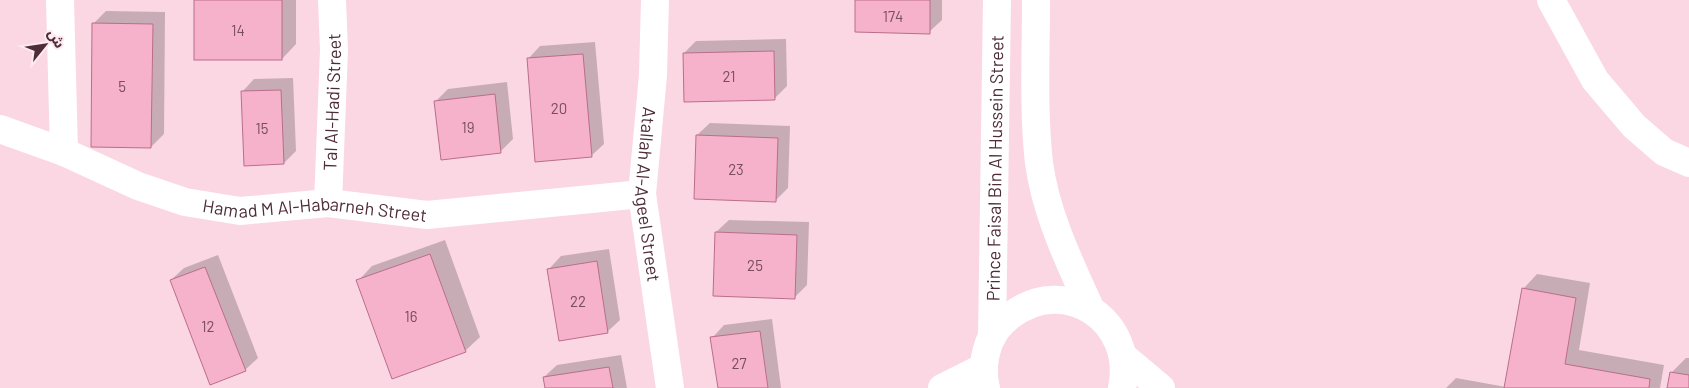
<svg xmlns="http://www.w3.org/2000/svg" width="1689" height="388" viewBox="0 0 1689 388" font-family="Barlow,'Noto Sans Arabic',sans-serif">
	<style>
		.shadow { fill: #0003 }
		.building { fill: #f6b2ca; stroke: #bb6d8b }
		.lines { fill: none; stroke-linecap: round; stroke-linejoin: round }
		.minor { stroke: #fff; stroke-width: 28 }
		.labels { text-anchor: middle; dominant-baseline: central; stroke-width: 5; stroke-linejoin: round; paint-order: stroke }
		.number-label { font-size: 15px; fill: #784e5d }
		.street-label { font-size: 18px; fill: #4e2d39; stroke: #fceaf0 }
	</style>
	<rect width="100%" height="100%" fill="#fbd7e3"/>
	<g class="shadow">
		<path d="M195 0H296V44L282 59Z"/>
		<path d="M857 0H942V20L929 32Z"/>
		<path d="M106 11 165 12 164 134 151 147 93 24Z"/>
		<path d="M786 39 787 86 774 99 684 53 696 41Z"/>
		<path d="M595 42 604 144 591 156 528 59 540 46Z"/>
		<path d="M293 78 296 151 284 163 242 92 254 79Z"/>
		<path d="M507 82 513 139 501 151 442 158 435 102 448 89Z"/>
		<path d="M710 123 790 126 788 188 775 201 697 135Z"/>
		<path d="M729 220 809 222 807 285 794 298 716 232Z"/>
		<path d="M445 240 480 337 465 351 358 281 372 266Z"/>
		<path d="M609 249 620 320 607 332 549 269 561 256Z"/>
		<path d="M218 255 258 358 245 370 171 280 184 268Z"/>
		<path d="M1537 274 1590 283 1579 350 1664 365 1660 388H1446L1456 378 1506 387 1523 289Z"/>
		<path d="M772 319 781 388H719L712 338 724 325Z"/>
		<path d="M621 355 627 388H546L544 377 557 365Z"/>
		<path d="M1686 358H1689V388H1668L1671 373Z"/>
	</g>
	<g class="building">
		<rect x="194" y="0" width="88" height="60"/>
		<path d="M855 0H930V34L855 32Z"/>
		<path d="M92 23 153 24 151 148 91 147Z"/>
		<path d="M774 51 775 100 684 102 683 53Z"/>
		<path d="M583 54 592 157 535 162 527 58Z"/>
		<path d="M281 90 284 164 244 166 241 91Z"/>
		<path d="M495 94 501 153 441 160 434 101Z"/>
		<path d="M696 135 778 138 776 202 694 199Z"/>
		<path d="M715 232 797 235 795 299 713 296Z"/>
		<path d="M430 254 466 352 392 379 356 280Z"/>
		<path d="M597 261 608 333 559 341 547 269Z"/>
		<path d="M205 267 246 371 210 385 170 280Z"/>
		<path d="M1522 288 1576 298 1565 364 1650 379 1649 388H1504Z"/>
		<path d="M760 331 768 388H718L710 337Z"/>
		<path d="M609 367 613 388H545L543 377Z"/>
		<path d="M1670 372 1689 375V388H1667Z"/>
	</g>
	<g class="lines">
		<g class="minor">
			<path d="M60 0 64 152"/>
			<path id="s1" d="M655 0 653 75 642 194 670 388"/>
			<path d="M1036 0C1036 54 1033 109 1039 163 1046 215 1070 263 1091 310"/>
			<path d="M1551 0 1595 80 1634 126 1664 152 1689 163"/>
			<path id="s2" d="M0 129 64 152 138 186 185 202 240 211 328 203 427 215 642 194"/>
			<path id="s3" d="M328 203 334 50 332 0"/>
			<path id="s4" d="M992 337 997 0"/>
			<path d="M1124 357 1161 388"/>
			<path d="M942 388 984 367"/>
			<path d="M986 388C982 373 984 357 989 343 993 332 1001 323 1010 316 1065 273 1136 321 1122 388"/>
		</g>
	</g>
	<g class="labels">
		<g class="number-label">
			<text x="893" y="16">174</text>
			<text x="238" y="30">14</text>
			<text x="729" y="76">21</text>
			<text x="122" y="86">5</text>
			<text x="559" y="108">20</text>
			<text x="468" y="127">19</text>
			<text x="262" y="128">15</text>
			<text x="736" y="169">23</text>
			<text x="755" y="265">25</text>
			<text x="578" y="301">22</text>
			<text x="411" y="316">16</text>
			<text x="208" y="326">12</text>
			<text x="739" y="363">27</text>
		</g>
		<g class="street-label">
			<text stroke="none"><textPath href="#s3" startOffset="101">Tal Al-Hadi Street</textPath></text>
			<text stroke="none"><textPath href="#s4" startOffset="169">Prince Faisal Bin Al Hussein Street</textPath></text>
			<text stroke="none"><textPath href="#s1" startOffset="195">Atallah Al-Ageel Street</textPath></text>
			<text stroke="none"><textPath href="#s2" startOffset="330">Hamad M Al-Habarneh Street</textPath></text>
		</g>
	</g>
	<g transform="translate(45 45) rotate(60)" stroke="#fceaf0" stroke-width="4" paint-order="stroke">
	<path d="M0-4L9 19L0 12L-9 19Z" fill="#4e2d39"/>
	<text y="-8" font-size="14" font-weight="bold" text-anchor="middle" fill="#4e2d39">ش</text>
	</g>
</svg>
